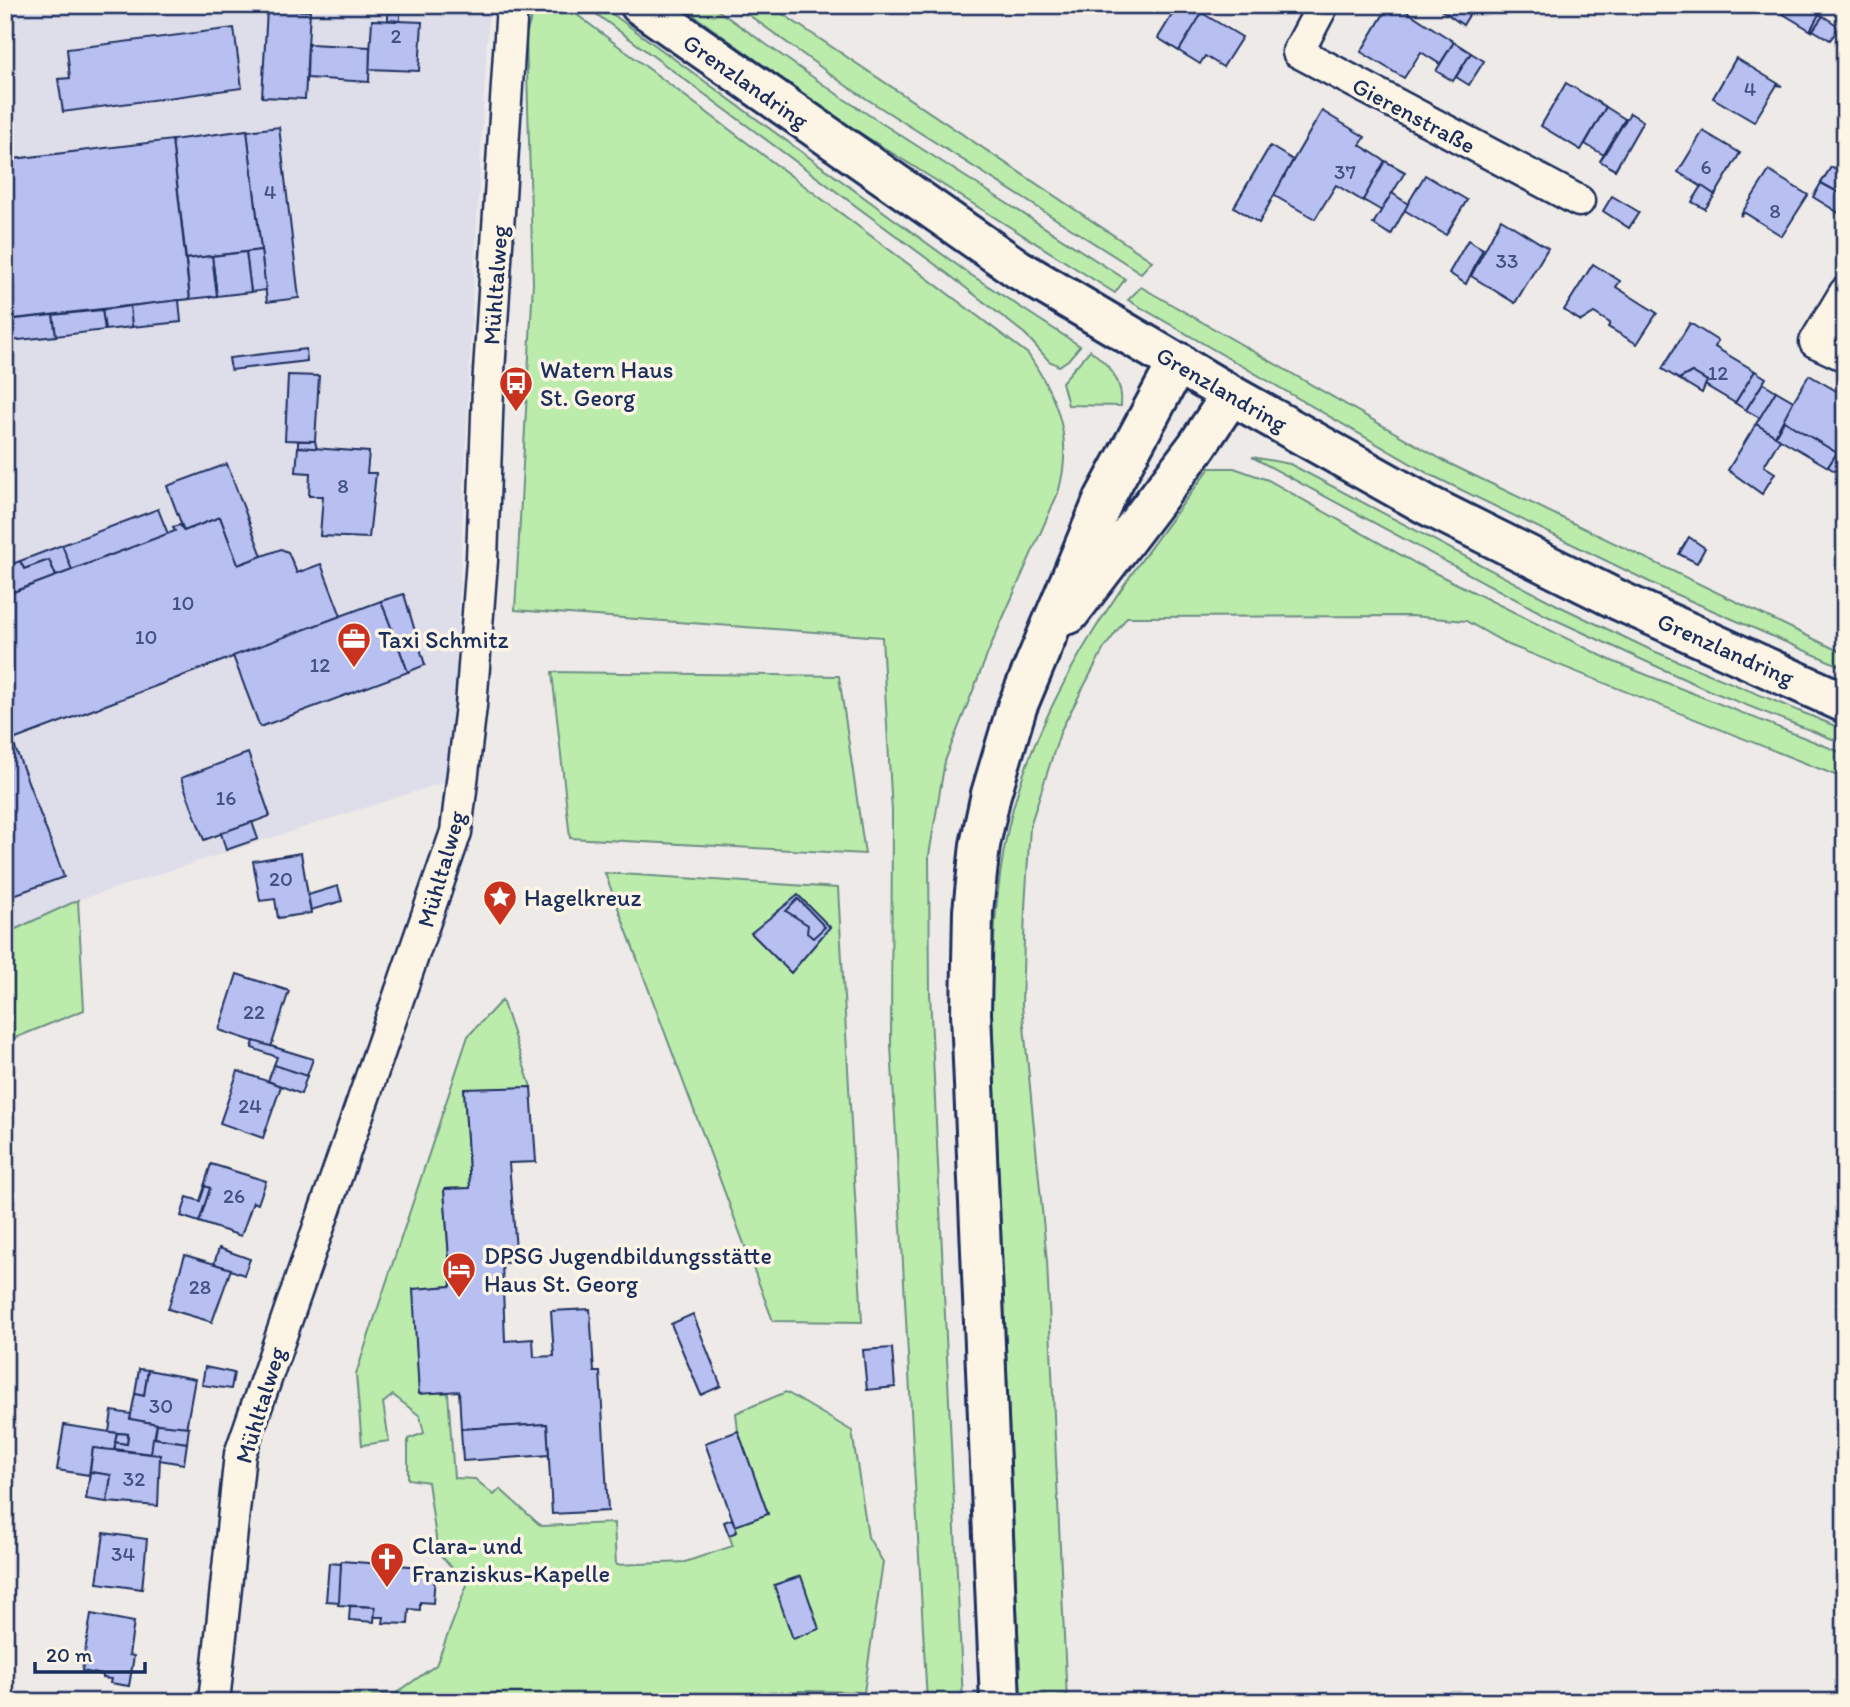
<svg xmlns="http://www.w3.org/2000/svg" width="1850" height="1707" viewBox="0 0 1850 1707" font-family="Itim,sans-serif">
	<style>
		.built { fill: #deddea }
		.green { fill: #bcecab; stroke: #6c8e84; stroke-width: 2 }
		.building { fill: #b8c0f1; stroke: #1b2f5e; stroke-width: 2 }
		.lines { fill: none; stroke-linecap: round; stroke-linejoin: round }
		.minor-casing { stroke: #1b2f5e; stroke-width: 35 }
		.secondary-casing { stroke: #1b2f5e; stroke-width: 44 }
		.minor { stroke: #fcf5e5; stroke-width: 30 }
		.secondary { stroke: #fcf5e5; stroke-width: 38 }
		.labels { text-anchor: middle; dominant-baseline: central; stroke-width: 7; stroke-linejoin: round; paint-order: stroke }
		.number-label { font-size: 21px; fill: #425383 }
		.street-label { font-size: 24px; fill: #1b2f5e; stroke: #fcf5e5 }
		.poi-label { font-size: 24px; fill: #1b2f5e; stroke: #fcf5e5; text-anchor: start }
	</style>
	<rect width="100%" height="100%" fill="#eeeae7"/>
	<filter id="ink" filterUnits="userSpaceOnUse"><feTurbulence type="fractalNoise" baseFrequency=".0143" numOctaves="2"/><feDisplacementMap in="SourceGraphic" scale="14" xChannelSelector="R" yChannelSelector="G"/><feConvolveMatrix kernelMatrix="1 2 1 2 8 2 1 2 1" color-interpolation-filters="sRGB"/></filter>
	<g filter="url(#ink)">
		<path class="built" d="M5 5H489L472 309 451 780 78 900 5 934Z"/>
		<g class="green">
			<path d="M535 5H564L1028 354C1058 399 1074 439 1058 493L992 643 945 761 929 855 930 993 963 1702H927L891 1045 892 812 882 637 515 610 533 283 526 35Z"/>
			<path d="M584 5H600L968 273 1080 346 1068 360 1059 366 1049 361 1025 334 948 274Z"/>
			<path d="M679 5H710L844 99 1125 279 1115 293 846 124Z"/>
			<path d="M735 5H769L1152 261 1141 273 848 87Z"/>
			<path d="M1141 287 1448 463 1845 654V668L1668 591 1429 474 1128 300Z"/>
			<path d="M1090 350C1108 364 1124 381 1121 406L1068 405 1062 382Z"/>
			<path d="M1252 457 1290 464 1559 606 1651 650 1845 730V744L1708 690 1545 615Z"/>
			<path d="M1210 468H1234L1268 480 1417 564 1612 661 1845 754V779L1509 645 1466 621 1412 616 1127 617 1103 650 1061 730 1030 826 1025 908 1022 1005 1047 1261 1067 1702H1021L991 993C994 931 997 869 1013 808 1048 680 1131 572 1210 468Z"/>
			<path d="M552 672 839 676 865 854 570 838Z"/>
			<path d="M605 873 838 888 862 1322 773 1321Z"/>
			<path d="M78 900 84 1010 5 1042V934Z"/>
			<path d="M502 1000 531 1087 464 1090 470 1188 444 1189 451 1286 414 1290 419 1393H448L454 1478 475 1479 494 1495 500 1489 541 1526 614 1523 616 1565 685 1562 733 1546 729 1535 737 1532 735 1526 768 1514 738 1431 736 1413 786 1392 852 1431 868 1537 883 1562 864 1692 799 1691 791 1702H292V1695L395 1694 436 1665 467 1585 438 1552 428 1482 408 1479V1439L424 1433 420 1416 393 1395 383 1403 389 1441 362 1445 356 1374 468 1036Z"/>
		</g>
		<g class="building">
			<path d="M1178 5 1207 6 1179 51 1158 38Z"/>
			<path d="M1389 5H1397L1454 42 1440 64 1421 52 1404 78 1361 52Z"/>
			<path d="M1434 5H1472L1474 7 1463 25Z"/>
			<path d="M1825 5 1811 29 1813 32 1770 6Z"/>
			<path d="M267 9 310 11 305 99 262 97Z"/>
			<path d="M388 12H400V21L388 20Z"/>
			<path d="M1202 13 1242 37 1223 67 1205 56 1200 64 1179 51Z"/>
			<path d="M1819 14 1823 16 1813 30 1811 29Z"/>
			<path d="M1823 16 1840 27 1830 40 1813 30Z"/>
			<path d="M372 20 422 22 419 71 369 69Z"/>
			<path d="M234 28 242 88 63 112 58 79 70 78 67 49Z"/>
			<path d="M1454 42 1471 53 1453 81 1436 71Z"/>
			<path d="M308 44 370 47 369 82 307 78Z"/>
			<path d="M1471 53 1484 61 1469 85 1456 77Z"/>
			<path d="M1736 58 1782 86 1777 85 1754 122 1713 98Z"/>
			<path d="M1566 83 1606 107 1581 150 1541 126Z"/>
			<path d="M1606 107 1625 119 1604 155 1585 144Z"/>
			<path d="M1322 111 1365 137 1360 145 1385 161 1363 201 1336 185 1315 219 1273 195Z"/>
			<path d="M1630 113 1643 121 1615 170 1600 161Z"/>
			<path d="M279 127 299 298 267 302 247 131Z"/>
			<path d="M247 130 261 250 186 259 172 140Z"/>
			<path d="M1703 131 1740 153 1715 195 1678 172Z"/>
			<path d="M172 140 190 299 5 320V160Z"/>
			<path d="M1270 146 1293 160 1259 223 1234 207Z"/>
			<path d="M1385 161 1405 172 1382 211 1363 200Z"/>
			<path d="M1831 167 1845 176V196L1821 183Z"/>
			<path d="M1769 171 1808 195 1782 236 1745 213 1740 216Z"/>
			<path d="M1425 175 1467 200 1446 235 1404 210Z"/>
			<path d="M1821 183 1845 196 1839 213 1813 197Z"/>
			<path d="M1702 186 1715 195 1705 209 1692 202Z"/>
			<path d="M1392 193 1408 204 1391 235 1373 224Z"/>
			<path d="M1612 196 1639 212 1629 228 1603 211Z"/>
			<path d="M1501 219 1548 248 1515 303 1471 276Z"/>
			<path d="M1468 240 1483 249 1466 284 1449 273Z"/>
			<path d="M261 250 266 290 251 292 246 252Z"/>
			<path d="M246 252 251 292 217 296 212 256Z"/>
			<path d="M212 256 217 296 190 299 186 259Z"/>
			<path d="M1593 264 1620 281 1616 287 1657 313 1637 344 1608 327 1610 323 1594 313 1581 321 1564 310Z"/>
			<path d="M179 300 181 322 132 327 130 306Z"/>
			<path d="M130 306 132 327 105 330 102 310Z"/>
			<path d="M102 310 105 330 56 336 53 315Z"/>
			<path d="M53 315 56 336 10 341 7 320Z"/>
			<path d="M5 320 10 341 5 342Z"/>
			<path d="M1690 323 1718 341 1715 347 1755 371 1735 403 1705 385 1707 381 1692 372 1679 379 1662 369Z"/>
			<path d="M306 349 307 361 231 370 229 358Z"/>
			<path d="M1755 371 1766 378 1746 410 1735 403Z"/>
			<path d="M1692 372 1707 381 1702 393 1679 379Z"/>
			<path d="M288 375 319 376 315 441 285 440Z"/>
			<path d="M1809 375 1845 396V440L1837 453 1782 420Z"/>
			<path d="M1763 383 1776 391 1760 418 1746 410Z"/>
			<path d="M1776 391 1793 401 1775 436 1756 424Z"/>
			<path d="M1784 421 1837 453 1828 467 1775 436Z"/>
			<path d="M1756 424 1780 439 1764 466 1775 473 1762 494 1728 470Z"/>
			<path d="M1845 440V477L1828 467Z"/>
			<path d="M298 441H315L317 449 298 447Z"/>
			<path d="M298 447 369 452 367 473H376L369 538 320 536 323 496H309L310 473 296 472Z"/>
			<path d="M227 464 262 556 238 565 220 517 184 531 167 486Z"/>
			<path d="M158 509 168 534 72 570 67 562 62 545Z"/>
			<path d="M220 517 238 565 281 549 288 552 297 573 321 564 341 616 5 743V595L175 531 173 527 180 525 184 531Z"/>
			<path d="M1689 537 1705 548 1697 563 1679 554Z"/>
			<path d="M62 545 72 570 56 576 49 560 24 569 20 561Z"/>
			<path d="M49 560 56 576 5 595V567L20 561 24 569Z"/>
			<path d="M404 594 425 665 408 672 381 601Z"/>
			<path d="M381 601 408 672 260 727 233 656Z"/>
			<path d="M13 742 64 877 5 898V745Z"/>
			<path d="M248 753 270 816 204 840 181 778Z"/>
			<path d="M252 822 258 839 226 850 221 833Z"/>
			<path d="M301 853 311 913 278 918 275 899 260 901 253 861Z"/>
			<path d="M338 886 342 901 311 910 308 895Z"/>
			<path d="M798 895 830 927 791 973 751 933Z"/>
			<path d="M798 899 825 927 813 938 807 933 808 925 786 911Z"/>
			<path d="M237 974 289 991 271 1047 219 1030Z"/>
			<path d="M254 1041 313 1059 307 1076 274 1065 277 1057 252 1048Z"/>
			<path d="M274 1065 307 1076 301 1094 268 1081Z"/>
			<path d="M238 1071 281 1086 263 1138 220 1123Z"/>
			<path d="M531 1087 536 1162 509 1163 517 1262 502 1263 505 1341 533 1339 534 1357 554 1356 551 1311 590 1309 594 1372H600L608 1511 552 1514 547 1424 461 1429 459 1391 419 1394 413 1289 451 1286 444 1189 470 1188 464 1089Z"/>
			<path d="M211 1164 266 1181 258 1204 253 1202 241 1236 199 1222 210 1188 204 1186Z"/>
			<path d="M205 1186 210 1188 199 1222 181 1216 187 1197 200 1201Z"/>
			<path d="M219 1248 250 1259 244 1275 214 1264Z"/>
			<path d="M185 1255 231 1269 212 1322 168 1309Z"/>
			<path d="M693 1314 721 1386 701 1395 671 1324Z"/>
			<path d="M892 1348 895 1387 867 1390 863 1350Z"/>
			<path d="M205 1367 234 1373 231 1389 202 1385Z"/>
			<path d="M139 1369 148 1370 144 1396 135 1394Z"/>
			<path d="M148 1370 195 1379 186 1429 130 1419 135 1394 144 1396Z"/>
			<path d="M112 1411 131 1414 130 1419 157 1424 151 1454 115 1449V1442L127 1444 128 1434 109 1432Z"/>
			<path d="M157 1424 189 1427 187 1443 155 1438Z"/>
			<path d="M547 1424 549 1455 463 1461 461 1429Z"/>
			<path d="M64 1425 117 1433 114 1451 93 1448 89 1475 57 1470Z"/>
			<path d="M738 1431 768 1514 735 1526 705 1443Z"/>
			<path d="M117 1433 128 1434 127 1444 115 1442Z"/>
			<path d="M153 1438 187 1443 184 1464 159 1460 160 1455 151 1454Z"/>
			<path d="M93 1448 160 1455 158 1506 107 1502 111 1475 90 1472Z"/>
			<path d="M90 1472 111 1475 107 1502 86 1499Z"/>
			<path d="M732 1519 737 1532 729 1535 724 1522Z"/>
			<path d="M104 1533 147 1539 142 1589 97 1583Z"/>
			<path d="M341 1561 423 1567 422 1575H435L433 1603 420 1602V1610L409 1609 408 1624 383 1623 384 1617H374L375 1607 338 1605Z"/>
			<path d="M329 1563 341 1564 339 1602 326 1601Z"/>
			<path d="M801 1576 819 1629 793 1639 774 1585Z"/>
			<path d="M350 1606 375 1607 374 1622 349 1620Z"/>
			<path d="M91 1614 134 1622 129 1655 134 1656 129 1686 110 1683 111 1679 103 1678V1675L82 1671Z"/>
		</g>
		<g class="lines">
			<g class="minor-casing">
				<g id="minor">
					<path d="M1323 5 1298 52 1579 201"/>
					<path d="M1845 292 1815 342 1845 356"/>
					<path d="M214 1702 240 1454 456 832 471 706 482 560 488 388 512 5"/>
				</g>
			</g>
			<g class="secondary-casing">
				<g id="secondary">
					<path d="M640 5 1018 269 1231 395 1427 505 1620 601 1845 703"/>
					<path d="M1069 614 1197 446 1231 395"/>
					<path d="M1000 1702 971 1013 973 911 980 845 991 794 1017 707 1104 499 1178 362"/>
				</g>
			</g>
			<use href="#minor" class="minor"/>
			<use href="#secondary" class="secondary"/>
		</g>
	</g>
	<defs>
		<g id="bus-pin" transform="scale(1.75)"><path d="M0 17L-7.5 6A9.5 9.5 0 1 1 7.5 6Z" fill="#c8321e" stroke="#fcf5e5"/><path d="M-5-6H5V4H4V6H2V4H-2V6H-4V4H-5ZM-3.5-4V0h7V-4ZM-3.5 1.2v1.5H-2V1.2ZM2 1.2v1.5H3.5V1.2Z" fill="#fff"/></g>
		<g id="office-pin" transform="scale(1.75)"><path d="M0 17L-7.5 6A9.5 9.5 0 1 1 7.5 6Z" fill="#c8321e" stroke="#fcf5e5"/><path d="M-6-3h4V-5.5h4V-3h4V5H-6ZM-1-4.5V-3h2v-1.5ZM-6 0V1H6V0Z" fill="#fff"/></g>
		<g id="sight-pin" transform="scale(1.75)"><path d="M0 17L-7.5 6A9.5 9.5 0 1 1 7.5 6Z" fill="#c8321e" stroke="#fcf5e5"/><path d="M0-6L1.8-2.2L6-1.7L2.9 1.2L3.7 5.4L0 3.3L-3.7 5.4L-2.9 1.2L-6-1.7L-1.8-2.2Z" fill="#fff"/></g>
		<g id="hotel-pin" transform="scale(1.75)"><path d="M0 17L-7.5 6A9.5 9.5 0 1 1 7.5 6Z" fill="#c8321e" stroke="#fcf5e5"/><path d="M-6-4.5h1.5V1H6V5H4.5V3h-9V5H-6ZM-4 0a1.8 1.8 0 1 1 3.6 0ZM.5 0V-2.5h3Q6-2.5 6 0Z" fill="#fff"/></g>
		<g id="church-pin" transform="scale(1.75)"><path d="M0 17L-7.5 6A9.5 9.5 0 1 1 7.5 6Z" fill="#c8321e" stroke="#fcf5e5"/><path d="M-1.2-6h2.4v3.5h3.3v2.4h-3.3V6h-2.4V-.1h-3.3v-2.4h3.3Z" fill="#fff"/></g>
	</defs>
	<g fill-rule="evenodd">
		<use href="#bus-pin" x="516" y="383"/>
		<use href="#office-pin" x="354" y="639"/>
		<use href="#sight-pin" x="500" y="897"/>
		<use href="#hotel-pin" x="459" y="1269"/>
		<use href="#church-pin" x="387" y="1559"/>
	</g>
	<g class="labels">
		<g class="number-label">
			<text x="396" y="35">2</text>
			<text x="1750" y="88">4</text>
			<text x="1706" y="166">6</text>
			<text x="1345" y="171">37</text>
			<text x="270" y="191">4</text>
			<text x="1775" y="210">8</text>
			<text x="1507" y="260">33</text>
			<text x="1718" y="372">12</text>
			<text x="343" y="485">8</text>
			<text x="183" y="602">10</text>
			<text x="146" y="636">10</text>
			<text x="320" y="664">12</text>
			<text x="226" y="797">16</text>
			<text x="281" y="878">20</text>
			<text x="254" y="1011">22</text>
			<text x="250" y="1105">24</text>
			<text x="234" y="1195">26</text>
			<text x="200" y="1286">28</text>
			<text x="161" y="1405">30</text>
			<text x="134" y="1478">32</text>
			<text x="123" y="1553">34</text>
		</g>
		<g class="street-label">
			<text transform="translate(746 81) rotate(35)">Grenzlandring</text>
			<text transform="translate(1414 115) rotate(28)">Gierenstraße</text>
			<text transform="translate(495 285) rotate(-86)">Mühltalweg</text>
			<text transform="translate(1222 389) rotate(30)">Grenzlandring</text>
			<text transform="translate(1726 649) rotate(24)">Grenzlandring</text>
			<text transform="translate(441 869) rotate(-74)">Mühltalweg</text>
			<text transform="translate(260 1405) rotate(-73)">Mühltalweg</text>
		</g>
		<g class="poi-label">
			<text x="540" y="369">Watern Haus<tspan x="540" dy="28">St. Georg</tspan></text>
			<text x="378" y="639">Taxi Schmitz</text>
			<text x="524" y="897">Hagelkreuz</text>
			<text x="484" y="1255">DPSG Jugendbildungsstätte<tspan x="484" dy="28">Haus St. Georg</tspan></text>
			<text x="412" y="1545">Clara- und<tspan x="412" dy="28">Franziskus-Kapelle</tspan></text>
		</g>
	</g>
	<rect width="1850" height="1707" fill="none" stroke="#fcf5e5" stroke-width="28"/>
	<rect x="14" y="14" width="1822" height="1679" fill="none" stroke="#1b2f5e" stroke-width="2.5" filter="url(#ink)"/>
	<path d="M35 1662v10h110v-10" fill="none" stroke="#1b2f5e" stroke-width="3.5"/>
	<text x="46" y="1662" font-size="21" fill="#1b2f5e" stroke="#fcf5e5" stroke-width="5" paint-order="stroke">20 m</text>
</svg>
